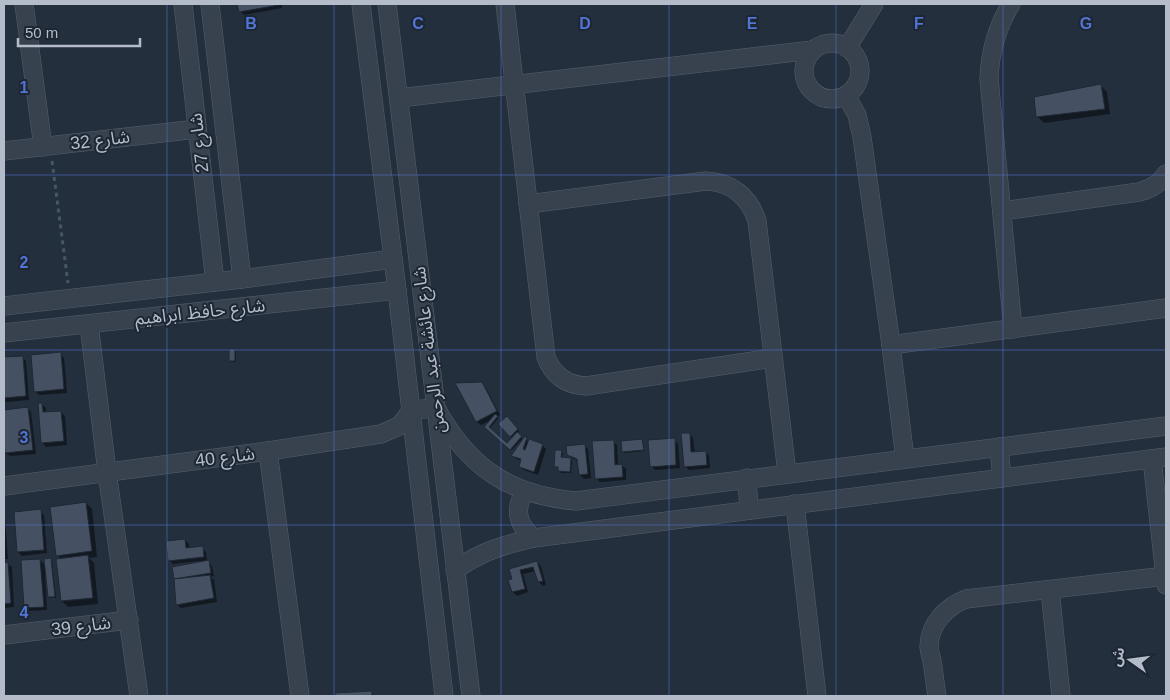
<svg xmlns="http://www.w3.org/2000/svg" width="1170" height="700" viewBox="0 0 1170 700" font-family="Helvetica,'Noto Sans Arabic',sans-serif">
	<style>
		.shadow { fill: #0007 }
		.building { fill: #455162; stroke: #1f2835 }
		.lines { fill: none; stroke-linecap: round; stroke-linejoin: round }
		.street-casing { stroke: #565f6c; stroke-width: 19 }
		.path { stroke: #44595c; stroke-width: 3; stroke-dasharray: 4 4; stroke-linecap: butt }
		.street { stroke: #38414e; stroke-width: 18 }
		.grid { fill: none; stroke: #5274d3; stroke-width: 1; stroke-opacity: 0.55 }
		.labels { text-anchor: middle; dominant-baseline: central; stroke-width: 4; stroke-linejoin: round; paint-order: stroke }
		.street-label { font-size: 18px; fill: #b4bcc9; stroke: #1d2633 }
		.grid-label { font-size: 16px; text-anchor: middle; font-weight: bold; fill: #5274d3; stroke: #1d2633; stroke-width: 4; stroke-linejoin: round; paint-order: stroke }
	</style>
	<rect width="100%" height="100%" fill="#242f3e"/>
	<g class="shadow">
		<path d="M239 4H282V8L244 15 240 11Z"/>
		<path d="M1101 86 1107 92 1110 114 1044 123 1038 117Z"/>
		<path d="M235 350 236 352V362H232L230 360Z"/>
		<path d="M60 354 64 358 67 393 39 395 35 391Z"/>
		<path d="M22 357 26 361 29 400 6 402 4 400V359Z"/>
		<path d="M457 384H481L486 388 500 415 497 417 498 419 489 429 507 445 513 439 500 424 506 418 519 431 517 433 523 440 525 438 529 442 542 445 546 449 538 475 524 470 520 467 522 461 516 459 513 455 523 440 522 439 512 450 485 427 491 420 481 425 477 422Z"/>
		<path d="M42 404 46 408V413L61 412 65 416 67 445 46 447 43 443Z"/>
		<path d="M27 408 31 412 36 454 10 456 6 453 4 431V411Z"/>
		<path d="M690 434 693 438 695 453 706 452 709 456 710 468 689 470 685 466Z"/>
		<path d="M642 440 643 442 644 451 625 453 624 452Z"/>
		<path d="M674 440 678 444 680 468 655 470 651 466Z"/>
		<path d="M613 441 617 445 618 466 622 465 626 469V480L600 482 596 478Z"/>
		<path d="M584 445 588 449 591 478 584 479 580 475 579 461 572 458 568 454Z"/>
		<path d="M561 452 563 453 562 458 570 459 572 461 571 473H561L559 471V468L555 466Z"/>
		<path d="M86 503 92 509 97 557 89 558 94 563 98 604 68 607 62 601V559L57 555Z"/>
		<path d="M40 511 44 515 47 553 22 556 18 552Z"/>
		<path d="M4 517 5 518 8 559H4Z"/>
		<path d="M185 540 189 544V549L202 548 206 552 207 562 212 566 214 576 210 577 214 580 217 602 181 608 177 604 173 568 200 563V561L173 564 169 560Z"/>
		<path d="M51 559 52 561 56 598H51L49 597 47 575 45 576 47 610 29 611 26 607 40 560 46 566Z"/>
		<path d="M537 562 541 566 546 585 543 586 539 582 536 571 523 574 528 592 517 596 513 592 514 580 511 570Z"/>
		<path d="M4 564H8L12 567 14 607 4 608Z"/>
		<path d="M371 692 375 696H336V695Z"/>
	</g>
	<g class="building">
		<path d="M237 4H279V5L239 12Z"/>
		<path d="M1101 84 1105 109 1036 117 1034 97Z"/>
		<rect x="229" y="349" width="6" height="12"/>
		<path d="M61 352 64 389 34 392 31 355Z"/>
		<path d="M23 356 26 396 4 398V357Z"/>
		<path d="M482 382 497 411 476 422 455 383Z"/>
		<path d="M38 403H42L43 412 61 411 64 441 41 443Z"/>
		<path d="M28 407 33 450 5 453 4 442V410Z"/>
		<path d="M495 414 498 416 489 427 507 443 517 432 522 436 510 450 484 427Z"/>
		<path d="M507 416 518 429 510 437 498 424Z"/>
		<path d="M681 433H690L691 452 706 451 707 465 684 467Z"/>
		<path d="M525 436 527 438 523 449 525 450 529 439 543 444 534 472 519 467 521 459 511 456Z"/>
		<path d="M675 438 676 465 650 467 648 440Z"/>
		<path d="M642 439 644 450 622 452 621 441Z"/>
		<path d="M614 440 615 465 622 464 623 477 595 479 592 441Z"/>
		<path d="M585 444 588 474 579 475 577 459 567 455 566 446Z"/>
		<path d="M555 450H562L561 457 571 458 570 472 558 471V467H554Z"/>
		<path d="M86 502 92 551 56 556 50 507Z"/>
		<path d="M41 509 44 550 17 552 14 512Z"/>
		<path d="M185 539 186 548 203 546 204 557 168 561 166 541Z"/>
		<path d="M88 555 93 598 61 601 56 559Z"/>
		<path d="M51 558 55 597H48L44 559Z"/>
		<path d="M40 559 44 607 24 608 21 560Z"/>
		<path d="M209 560 211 573 174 579 172 567Z"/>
		<path d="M537 561 543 581 538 582 533 567 520 570 525 589 512 592 508 580 512 579 509 569Z"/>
		<path d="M8 562 11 603 4 604V563Z"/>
		<path d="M210 575 214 598 176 605 174 579Z"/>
		<path d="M372 691V696H335V693Z"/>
	</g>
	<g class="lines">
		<g class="street-casing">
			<g id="street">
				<path d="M24 4 43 147"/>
				<path d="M183 4 215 282"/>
				<path d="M210 4 242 279"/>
				<path d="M361 4 397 290 444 696"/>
				<path d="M387 4 471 696"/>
				<path d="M505 4 546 357C553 375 566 385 586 386L773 358"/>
				<path d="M1011 4C997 27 990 51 989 79L1013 329"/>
				<circle cx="832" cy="71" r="28"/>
				<path d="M847 48 874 4"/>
				<path d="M846 95 857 115 862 137 891 345 905 459"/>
				<path d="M399 98 813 50"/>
				<path d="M4 151 197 129"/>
				<path d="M528 204 706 181C731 182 749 196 757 221L787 473"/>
				<path d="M1002 211 1139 192C1151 189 1160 184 1166 174"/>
				<path d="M4 306 242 279 393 259"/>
				<path d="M89 324 107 472 139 696"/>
				<path d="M4 333 397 290"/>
				<path d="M891 345 1166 308"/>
				<path d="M999 447 1002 478"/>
				<path d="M268 451 300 696"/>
				<path d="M1152 459 1166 585"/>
				<path d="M747 478 749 510"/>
				<path d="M4 486 268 451 381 434 399 426 405 419 411 410 436 408C468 467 509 495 576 501L1166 426"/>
				<path d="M525 491C514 509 517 525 534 538"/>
				<path d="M795 504 817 696"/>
				<path d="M455 570C482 551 503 545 534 538L1166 457"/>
				<path d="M1050 590 1061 696"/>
				<path d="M4 635 129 620"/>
				<path d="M937 696C935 685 934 673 932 661 931 656 929 651 929 646 930 623 946 607 966 599L1166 576"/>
			</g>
		</g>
		<path class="path" d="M52 161 68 283"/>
		<use href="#street" class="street"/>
	</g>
	<path class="grid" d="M167 4V696M334 4V696M501 4V696M669 4V696M836 4V696M1003 4V696M4 175H1166M4 350H1166M4 525H1166"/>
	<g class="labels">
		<g class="street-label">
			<text transform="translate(100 140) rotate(-7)">شارع 32</text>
			<text transform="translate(199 143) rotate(-97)">شارع 27</text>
			<text transform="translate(200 312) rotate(-6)">شارع حافظ ابراهيم</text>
			<text transform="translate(429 350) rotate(-97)">شارع عائشة عبد الرحمن</text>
			<text transform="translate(225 457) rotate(-7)">شارع 40</text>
			<text transform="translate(81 626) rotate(-7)">شارع 39</text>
		</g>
	</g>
	<g class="grid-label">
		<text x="251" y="29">B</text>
		<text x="418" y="29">C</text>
		<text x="585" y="29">D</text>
		<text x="752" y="29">E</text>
		<text x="919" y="29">F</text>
		<text x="1086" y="29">G</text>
		<text x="24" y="93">1</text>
		<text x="24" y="268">2</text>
		<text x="24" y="443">3</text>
		<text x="24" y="618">4</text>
	</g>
	<rect width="1170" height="700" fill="none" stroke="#b4bcc9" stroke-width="10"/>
	<g transform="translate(1130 660) rotate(284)" stroke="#1d2633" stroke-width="4" paint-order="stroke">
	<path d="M0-4L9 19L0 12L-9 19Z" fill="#b4bcc9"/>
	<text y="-8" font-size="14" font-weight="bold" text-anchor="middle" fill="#b4bcc9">ش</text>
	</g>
	<path d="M18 38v8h122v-8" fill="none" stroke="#b4bcc9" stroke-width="2.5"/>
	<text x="25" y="38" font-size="15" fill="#b4bcc9" stroke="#1d2633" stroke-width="4" paint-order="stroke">50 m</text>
</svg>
